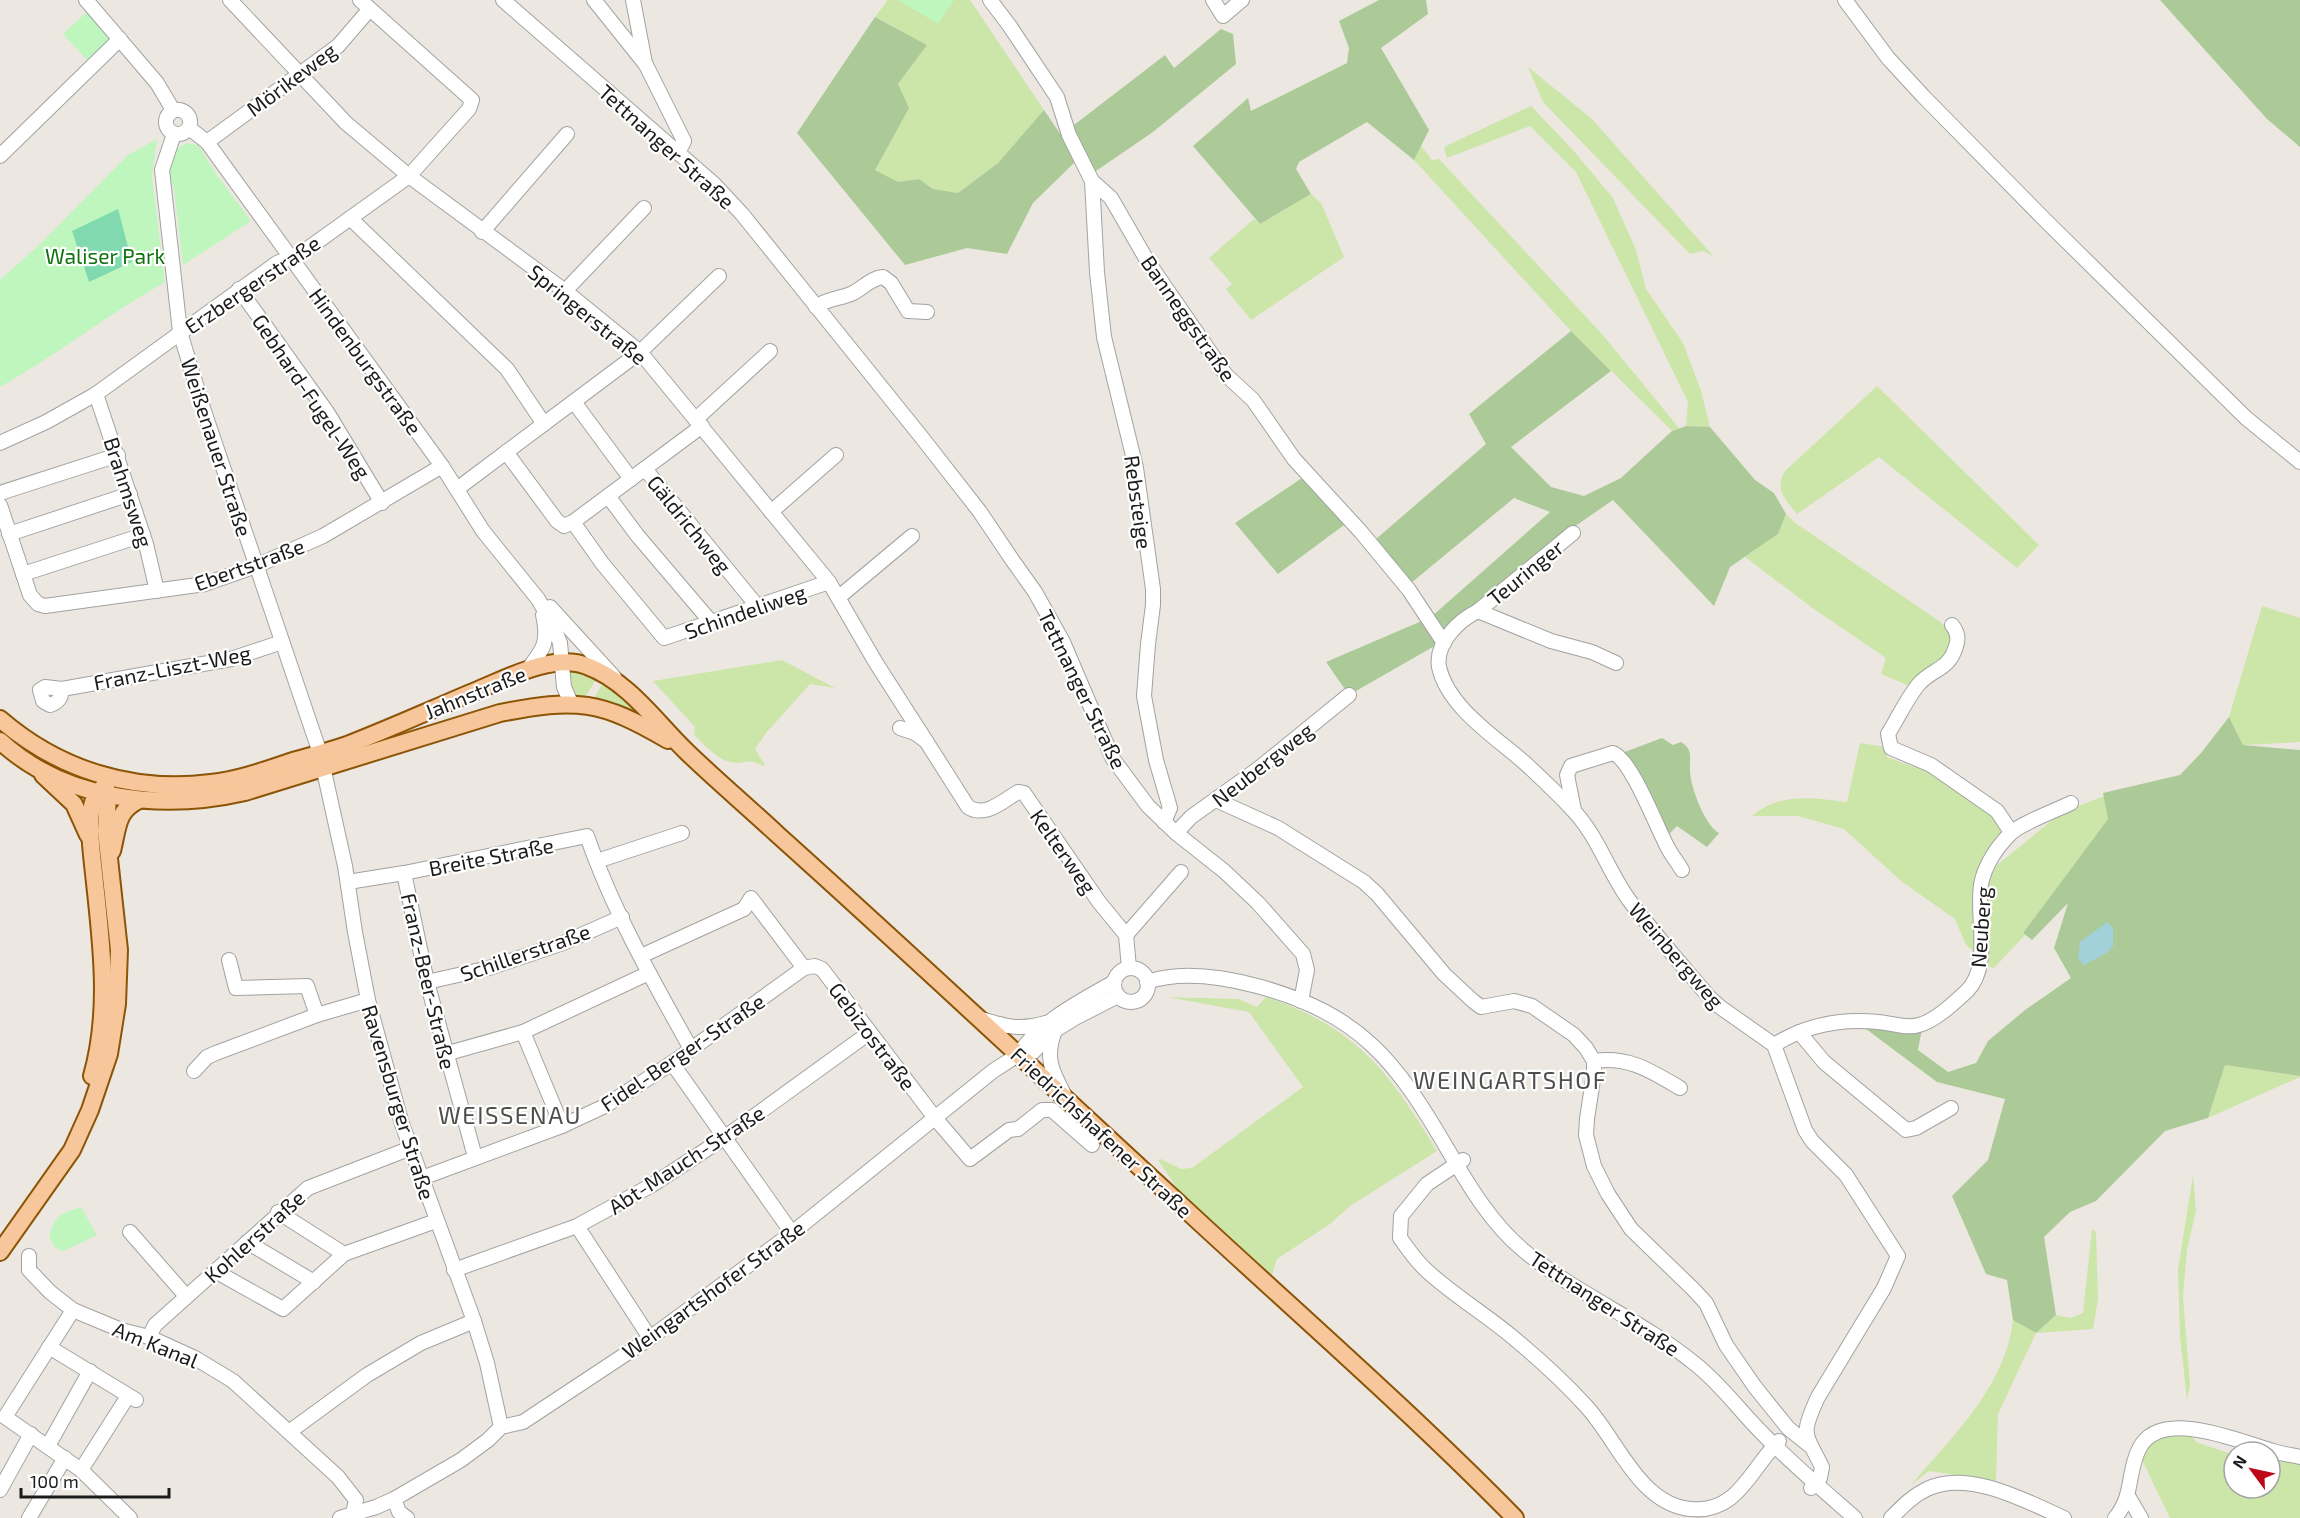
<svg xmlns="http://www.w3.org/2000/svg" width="2300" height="1518" viewBox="0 0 2300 1518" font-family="'Exo 2',sans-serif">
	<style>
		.grass { fill: #cce5a8 }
		.forest { fill: #abca97 }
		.park { fill: #bff6be }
		.pitch { fill: #81d9af }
		.water { fill: #a3d1d9 }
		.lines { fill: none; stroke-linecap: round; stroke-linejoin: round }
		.minor-casing { stroke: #a2a2a2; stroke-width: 16 }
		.major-casing { stroke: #8c5406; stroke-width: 20 }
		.minor { stroke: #fff; stroke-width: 14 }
		.major { stroke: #f7c79b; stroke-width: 16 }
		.labels { text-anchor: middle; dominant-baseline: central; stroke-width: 4.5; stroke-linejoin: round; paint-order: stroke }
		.street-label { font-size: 21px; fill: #1b1b1b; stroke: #fff }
		.park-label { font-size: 21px; fill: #10730f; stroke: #fff }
		.quarter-label { font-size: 24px; letter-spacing: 1.5px; fill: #4e4e4e; stroke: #fff }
	</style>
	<rect width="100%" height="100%" fill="#ece8e1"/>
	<g class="grass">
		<path d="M888 0H970L1044 110 998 163 958 193 933 189 919 179 898 182 875 170 889 143 898 84 927 45 875 17Z"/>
		<path d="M1528 67 1592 119 1714 257 1703 251 1690 254 1543 102Z"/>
		<path d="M1531 106 1573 150 1613 198 1636 250 1646 289 1683 343 1701 391 1710 427 1686 426 1688 402 1576 172 1530 126 1447 158 1444 147Z"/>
		<path d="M1421 146 1432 160 1439 159 1602 334 1679 428 1672 431 1571 331 1414 160Z"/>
		<path d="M1311 194 1321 203 1344 257 1251 320 1226 289 1232 284 1209 258 1254 219 1260 224Z"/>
		<path d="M1877 386 2039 545 2017 568 1879 457 1797 514C1785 499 1774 489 1785 471Z"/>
		<path d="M1786 514 1794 522 1939 621 1950 631 1952 650 1910 686 1881 674 1886 658 1814 609 1745 557 1778 534Z"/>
		<path d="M2262 606 2300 618V742L2243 745 2229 717Z"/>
		<path d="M782 660 835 688 810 684 766 733 755 749 765 765 763 766C748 757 745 765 730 762 716 759 704 744 694 735L695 727 653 681Z"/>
		<path d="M568 667 596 679 586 696 578 698 570 689Z"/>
		<path d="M604 681 645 719 593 700Z"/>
		<path d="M1860 743 1885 747 1887 757 1914 767 1931 765 2002 822 2003 838 1983 862 1977 954 1966 945 1955 919 1901 881 1844 829 1798 816H1752C1781 792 1813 798 1847 802Z"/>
		<path d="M2104 796 2108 819 2023 933 2025 935 1994 968 1986 966 1983 908 1991 870 2061 813Z"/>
		<path d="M1167 997 1238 999 1257 1007 1266 997C1358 1028 1389 1072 1437 1151L1350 1206 1330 1224 1277 1259 1271 1278 1182 1195 1158 1160 1161 1159 1181 1169 1192 1168 1303 1087 1249 1012Z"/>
		<path d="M2225 1065 2300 1076V1077L2208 1118Z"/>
		<path d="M2193 1175 2196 1211 2187 1249 2183 1297 2190 1385 2187 1400 2180 1336 2178 1270Z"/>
		<path d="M2092 1229 2096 1232 2098 1299 2093 1329 2036 1333 1998 1414 1996 1481 1929 1471 1911 1485C1952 1437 2006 1386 2013 1320L2036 1333 2056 1315 2070 1318 2083 1313Z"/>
		<path d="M2167 1435H2191L2196 1442 2234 1455V1488H2270V1457L2300 1464V1518H2170L2141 1458 2146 1445Z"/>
	</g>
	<g class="forest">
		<path d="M1379 0H1426L1428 14 1381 48 1429 130 1414 160 1367 122 1299 162 1296 169 1311 194 1260 224 1193 146 1248 98 1251 111 1347 63 1349 48 1339 21Z"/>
		<path d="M2160 0H2300V147L2267 119Z"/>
		<path d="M875 17 927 45 898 84 909 108 875 170 898 182 919 179 933 189 958 193 998 163 1044 110 1061 135 1165 55 1174 68 1221 29 1233 34 1236 64 1153 132 1093 173 1079 158 1033 203 1007 254 967 248 905 265 797 133Z"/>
		<path d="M1571 331 1611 371 1511 447 1551 487 1584 496 1621 478 1672 431 1686 426 1710 427 1755 480 1774 493 1786 514 1778 534 1730 567 1714 606 1613 500 1571 529 1438 644 1349 695 1326 662 1431 617 1550 512 1514 498 1411 583 1376 539 1486 444 1469 414Z"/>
		<path d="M1305 476 1344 525 1278 574 1235 523Z"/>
		<path d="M2229 717 2243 745 2300 750V1076L2225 1065 2208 1118 2165 1131 2096 1201 2070 1212 2044 1237 2056 1315 2036 1333 2013 1320 2007 1280 1986 1274 1952 1196 1988 1160 2005 1099 1937 1082 1862 1026 1922 1029 1918 1050 1948 1072 1976 1063 1988 1041 2025 1010 2071 978 2054 948 2068 903 2032 940 2023 933 2108 819 2103 793 2180 775 2201 753Z"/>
		<path d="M1662 738 1673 745 1681 742C1694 750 1689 758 1690 771 1690 786 1705 826 1719 833L1707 847 1677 826 1668 835 1622 753Z"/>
	</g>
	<g class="park">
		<path d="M898 0H954L938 24Z"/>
		<path d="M92 7 120 39 92 65 63 34Z"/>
		<path d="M157 139 152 177 165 282C108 314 57 355 0 387V280L36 248 128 155Z"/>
		<path d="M186 143 198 145 216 174 251 221 183 265 174 188 169 174 176 150Z"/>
		<path d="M81 1207 97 1235 62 1252 55 1247 49 1237C55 1215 60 1214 81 1207Z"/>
	</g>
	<path class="pitch" d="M118 209 132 262 89 282 72 231Z"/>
	<path class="water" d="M2107 922 2113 927V946L2108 952 2084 965 2078 958 2080 942Z"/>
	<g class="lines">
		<g class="minor-casing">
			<g id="minor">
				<path d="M86 0 157 83 173 110"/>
				<path d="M230 0 346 123 409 176 565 291 640 352 829 582 876 663 926 741"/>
				<path d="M503 0 714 184 742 214 923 439 980 512 1013 561 1035 592 1063 642 1113 759 1148 806 1176 833 1224 871 1258 903 1303 954 1307 970 1301 1001"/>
				<path d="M594 0 646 65 684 141 678 153"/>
				<path d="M633 0 645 63"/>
				<path d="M990 0 1009 25 1057 97 1069 135 1092 181 1111 198 1148 262 1226 375 1253 400 1294 459 1361 532 1409 590 1444 643"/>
				<path d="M1213 0 1223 16 1242 0"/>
				<path d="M1845 0 1888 58 1923 96 2045 220 2246 418 2300 462"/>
				<circle cx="178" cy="122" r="12"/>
				<path d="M189 128 207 142 442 466 483 531 538 599 553 625 560 643 564 687 571 703"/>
				<path d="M174 134 162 170 180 332 204 411 320 753 345 866 355 932 368 1000 402 1124 474 1321 487 1363 501 1427"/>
				<path d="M207 142 338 46 369 10"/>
				<path d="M0 156 120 39"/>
				<path d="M1092 181 1097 272 1104 337 1136 468 1153 589V605L1148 644 1144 696 1156 760 1170 808 1164 822"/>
				<path d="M350 218 507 369 544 424"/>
				<path d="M482 232 567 134"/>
				<path d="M239 289 327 412 382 503"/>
				<path d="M565 291 644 208"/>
				<path d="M816 307C827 298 841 299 853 293 863 288 871 278 883 277L891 283 908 311 927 312"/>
				<path d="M96 394 146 544 157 591"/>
				<path d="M574 402 631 479"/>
				<path d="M696 419 770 351"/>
				<path d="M0 443 46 422 96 394 277 263 303 252 409 176 469 109 472 100 360 0"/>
				<path d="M506 452 557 521 564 526 573 522 702 426"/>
				<path d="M645 469 758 607"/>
				<path d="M457 489 640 352 719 276"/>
				<path d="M0 493 118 455"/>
				<path d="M608 496 637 535 711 622"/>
				<path d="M0 505 30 595 38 604 45 606 205 584 256 566 323 536 442 466"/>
				<path d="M771 512 836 455"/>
				<path d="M573 522 602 563 664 638 829 582"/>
				<path d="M9 534 130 494"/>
				<path d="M23 574 143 535"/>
				<path d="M839 597 912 536"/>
				<path d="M550 607 614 677"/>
				<path d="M1478 611 1573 533"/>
				<path d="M1952 625C1957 631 1959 638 1956 646 1949 671 1932 668 1918 685 1906 700 1898 718 1888 734L1891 748 1931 765 1997 811 2011 832"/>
				<path d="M1616 663 1592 652 1551 641 1478 611C1459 620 1435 643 1439 667 1448 708 1497 738 1526 764 1541 778 1557 793 1571 808 1597 834 1608 871 1629 900 1654 934 1683 966 1710 998L1720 1007 1774 1045 1805 1130 1812 1141 1846 1175 1898 1256 1884 1288 1818 1397C1800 1436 1805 1432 1822 1467L1820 1478 1811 1488"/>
				<path d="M528 669C544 649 549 641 543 615"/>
				<path d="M62 689C61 698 59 702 50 705L43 701 40 690 45 687 62 689 231 659 282 642"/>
				<path d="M900 728 915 733 926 741 968 807C985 818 1003 801 1018 792L1024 793 1099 902 1126 935 1129 968"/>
				<path d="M1216 800 1278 828 1364 882 1377 894 1444 974 1473 1001 1481 1007 1514 1001 1532 1006 1574 1035 1586 1048 1594 1061V1073L1587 1119 1586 1135 1594 1166 1608 1194 1631 1229 1694 1290 1706 1303 1726 1345 1755 1387 1788 1428 1809 1445"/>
				<path d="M1574 810 1567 775 1571 766 1613 753C1632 760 1658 831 1669 850 1673 857 1678 863 1682 870"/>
				<path d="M1176 833 1191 817 1258 769 1349 695"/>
				<path d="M597 861 682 833"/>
				<path d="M404 873 427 982 475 1157"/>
				<path d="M348 882 404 873 587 836C613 911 653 981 691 1049"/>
				<path d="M1126 935 1181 872"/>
				<path d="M641 956 744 909 751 898 804 968"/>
				<path d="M229 960 236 988 307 986 317 1015"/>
				<circle cx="1131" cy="985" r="17"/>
				<path d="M427 982 489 968 563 943 622 917"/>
				<path d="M1147 982C1182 970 1223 977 1257 986 1361 1014 1396 1061 1448 1150 1469 1186 1491 1223 1523 1250 1576 1294 1641 1320 1694 1363 1720 1383 1739 1410 1762 1433 1791 1463 1823 1490 1855 1518"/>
				<path d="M981 1019C1004 1026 1021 1031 1045 1023"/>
				<path d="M523 1032 562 1126"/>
				<path d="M1799 1032 1824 1062 1906 1130 1916 1128 1951 1108"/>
				<path d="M1054 1033C1045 1059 1052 1071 1064 1094"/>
				<path d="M1774 1045C1806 1025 1840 1018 1878 1022 1892 1023 1906 1029 1919 1025 1935 1021 1954 1003 1967 991 1992 966 1976 917 1981 885 1984 866 1997 847 2010 834 2019 824 2057 810 2071 803"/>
				<path d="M445 1054 523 1032 649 973"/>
				<path d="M1018 1055C1040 1021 1079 1002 1114 982"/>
				<path d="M1594 1061C1629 1056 1651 1071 1680 1088"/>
				<path d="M672 1063 792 1233"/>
				<path d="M194 1071 207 1057 216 1053 317 1015 368 1000"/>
				<path d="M1463 1160 1427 1184 1401 1216 1400 1238C1408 1249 1416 1261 1426 1270 1454 1296 1487 1315 1516 1340 1540 1360 1565 1383 1586 1406 1617 1439 1639 1504 1690 1509 1738 1514 1750 1469 1779 1441"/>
				<path d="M422 1178 562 1126 605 1106 672 1063 804 968 815 966 822 969 935 1118 970 1159 1009 1130 1018 1129 1042 1110H1052L1092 1145"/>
				<path d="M278 1212 344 1254"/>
				<path d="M577 1226 650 1338"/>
				<path d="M130 1232 186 1296"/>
				<path d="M247 1242 314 1282"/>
				<path d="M29 1256V1270L50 1292 73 1310 121 1330 149 1337 171 1347 195 1358 233 1381 338 1477 356 1500 352 1518"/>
				<path d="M454 1270 577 1226 652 1185 724 1138 869 1033"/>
				<path d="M215 1271 283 1309 344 1254 436 1221"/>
				<path d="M73 1310 5 1417 81 1470 130 1518"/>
				<path d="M149 1337 155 1325 308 1188 411 1148"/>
				<path d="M49 1347 136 1400"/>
				<path d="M289 1432 367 1375 421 1343 474 1321"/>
				<path d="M48 1446 90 1371"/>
				<path d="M81 1470 128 1396"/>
				<path d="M0 1490 31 1434"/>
				<path d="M2128 1496 2141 1518"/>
				<path d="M394 1499 399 1512 407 1518"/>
				<path d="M29 1518 65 1458"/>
				<path d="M340 1518 376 1507 394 1499 461 1460 488 1440 501 1427 523 1422 650 1338 792 1233 993 1071 1018 1055 1033 1052 1054 1031 1075 1018 1118 996"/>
				<path d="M1891 1518C1902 1507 1912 1496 1927 1489 1968 1469 2026 1501 2064 1518"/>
				<path d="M2115 1518C2134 1495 2127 1473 2139 1449 2160 1406 2240 1442 2273 1451 2282 1454 2291 1455 2300 1457"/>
			</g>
		</g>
		<g class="major-casing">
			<g id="major">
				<path d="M0 719C59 770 133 793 211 783 239 780 266 770 293 761 311 756 329 751 347 745 391 728 435 708 478 690 509 677 554 653 587 666 628 681 656 722 687 752 716 780 748 807 778 835 914 957 1048 1083 1183 1207 1294 1310 1409 1410 1515 1518"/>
				<path d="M0 741C65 801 162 811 245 792L500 713C577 698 600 700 668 740"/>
				<path d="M43 775 74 804 88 835"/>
				<path d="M112 851C118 828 116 811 139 800"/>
				<path d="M92 1076C110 1013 102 947 95 883 93 863 90 843 90 823 91 808 92 794 106 786"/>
				<path d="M0 1252 72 1150 90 1110 109 1054 117 1004 119 950 106 831 108 795 104 786"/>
			</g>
		</g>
		<use href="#minor" class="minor"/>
		<use href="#major" class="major"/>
	</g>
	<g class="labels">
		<g class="street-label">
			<text transform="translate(291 79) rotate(-37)">Mörikeweg</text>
			<text transform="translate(667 146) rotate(42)">Tettnanger Straße</text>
			<text transform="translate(252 284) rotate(-34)">Erzbergerstraße</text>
			<text transform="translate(588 314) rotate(39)">Springerstraße</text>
			<text transform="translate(1189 318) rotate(55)">Banneggstraße</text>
			<text transform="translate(366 361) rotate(54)">Hindenburgstraße</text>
			<text transform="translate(312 396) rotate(56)">Gebhard-Fugel-Weg</text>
			<text transform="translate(217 447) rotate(72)">Weißenauer Straße</text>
			<text transform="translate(129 492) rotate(72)">Brahmsweg</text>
			<text transform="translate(1139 502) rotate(82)">Rebsteige</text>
			<text transform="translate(690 524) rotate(51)">Gäldrichweg</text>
			<text transform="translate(249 564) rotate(-20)">Ebertstraße</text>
			<text transform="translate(1525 572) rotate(-39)">Teuringer</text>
			<text transform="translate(745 611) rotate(-19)">Schindeliweg</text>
			<text transform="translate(172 667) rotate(-11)">Franz-Liszt-Weg</text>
			<text transform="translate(1083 689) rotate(64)">Tettnanger Straße</text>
			<text transform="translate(475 692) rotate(-22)">Jahnstraße</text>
			<text transform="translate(1262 764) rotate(-38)">Neubergweg</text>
			<text transform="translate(1064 851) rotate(55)">Kelterweg</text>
			<text transform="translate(491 856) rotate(-11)">Breite Straße</text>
			<text transform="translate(1980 927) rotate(-86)">Neuberg</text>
			<text transform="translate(525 952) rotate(-19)">Schillerstraße</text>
			<text transform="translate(1677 955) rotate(49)">Weinbergweg</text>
			<text transform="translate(429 981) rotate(77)">Franz-Beer-Straße</text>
			<text transform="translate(873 1036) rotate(53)">Gebizostraße</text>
			<text transform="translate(682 1052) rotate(-34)">Fidel-Berger-Straße</text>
			<text transform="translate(399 1102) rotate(73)">Ravensburger Straße</text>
			<text transform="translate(1102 1132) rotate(43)">Friedrichshafener Straße</text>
			<text transform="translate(686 1159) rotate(-33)">Abt-Mauch-Straße</text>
			<text transform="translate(254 1236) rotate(-42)">Kohlerstraße</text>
			<text transform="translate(713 1289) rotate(-36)">Weingartshofer Straße</text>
			<text transform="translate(1605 1303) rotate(33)">Tettnanger Straße</text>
			<text transform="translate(156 1344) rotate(22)">Am Kanal</text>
		</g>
		<g class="park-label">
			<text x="105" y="255">Waliser Park</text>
		</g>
		<g class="quarter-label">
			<text x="1510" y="1079">WEINGARTSHOF</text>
			<text x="510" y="1114">WEISSENAU</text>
		</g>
	</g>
	<g transform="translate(2252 1470) rotate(303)"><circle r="28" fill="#ffffff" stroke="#a4a4a4" stroke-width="1.5"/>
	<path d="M0-4.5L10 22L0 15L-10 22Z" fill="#be0819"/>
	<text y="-9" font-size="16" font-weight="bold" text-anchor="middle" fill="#1b1b1b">N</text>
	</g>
	<path d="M21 1488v9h148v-9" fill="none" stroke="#1b1b1b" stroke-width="3"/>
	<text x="30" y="1488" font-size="18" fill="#1b1b1b" stroke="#ffffff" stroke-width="4.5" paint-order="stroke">100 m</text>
</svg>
